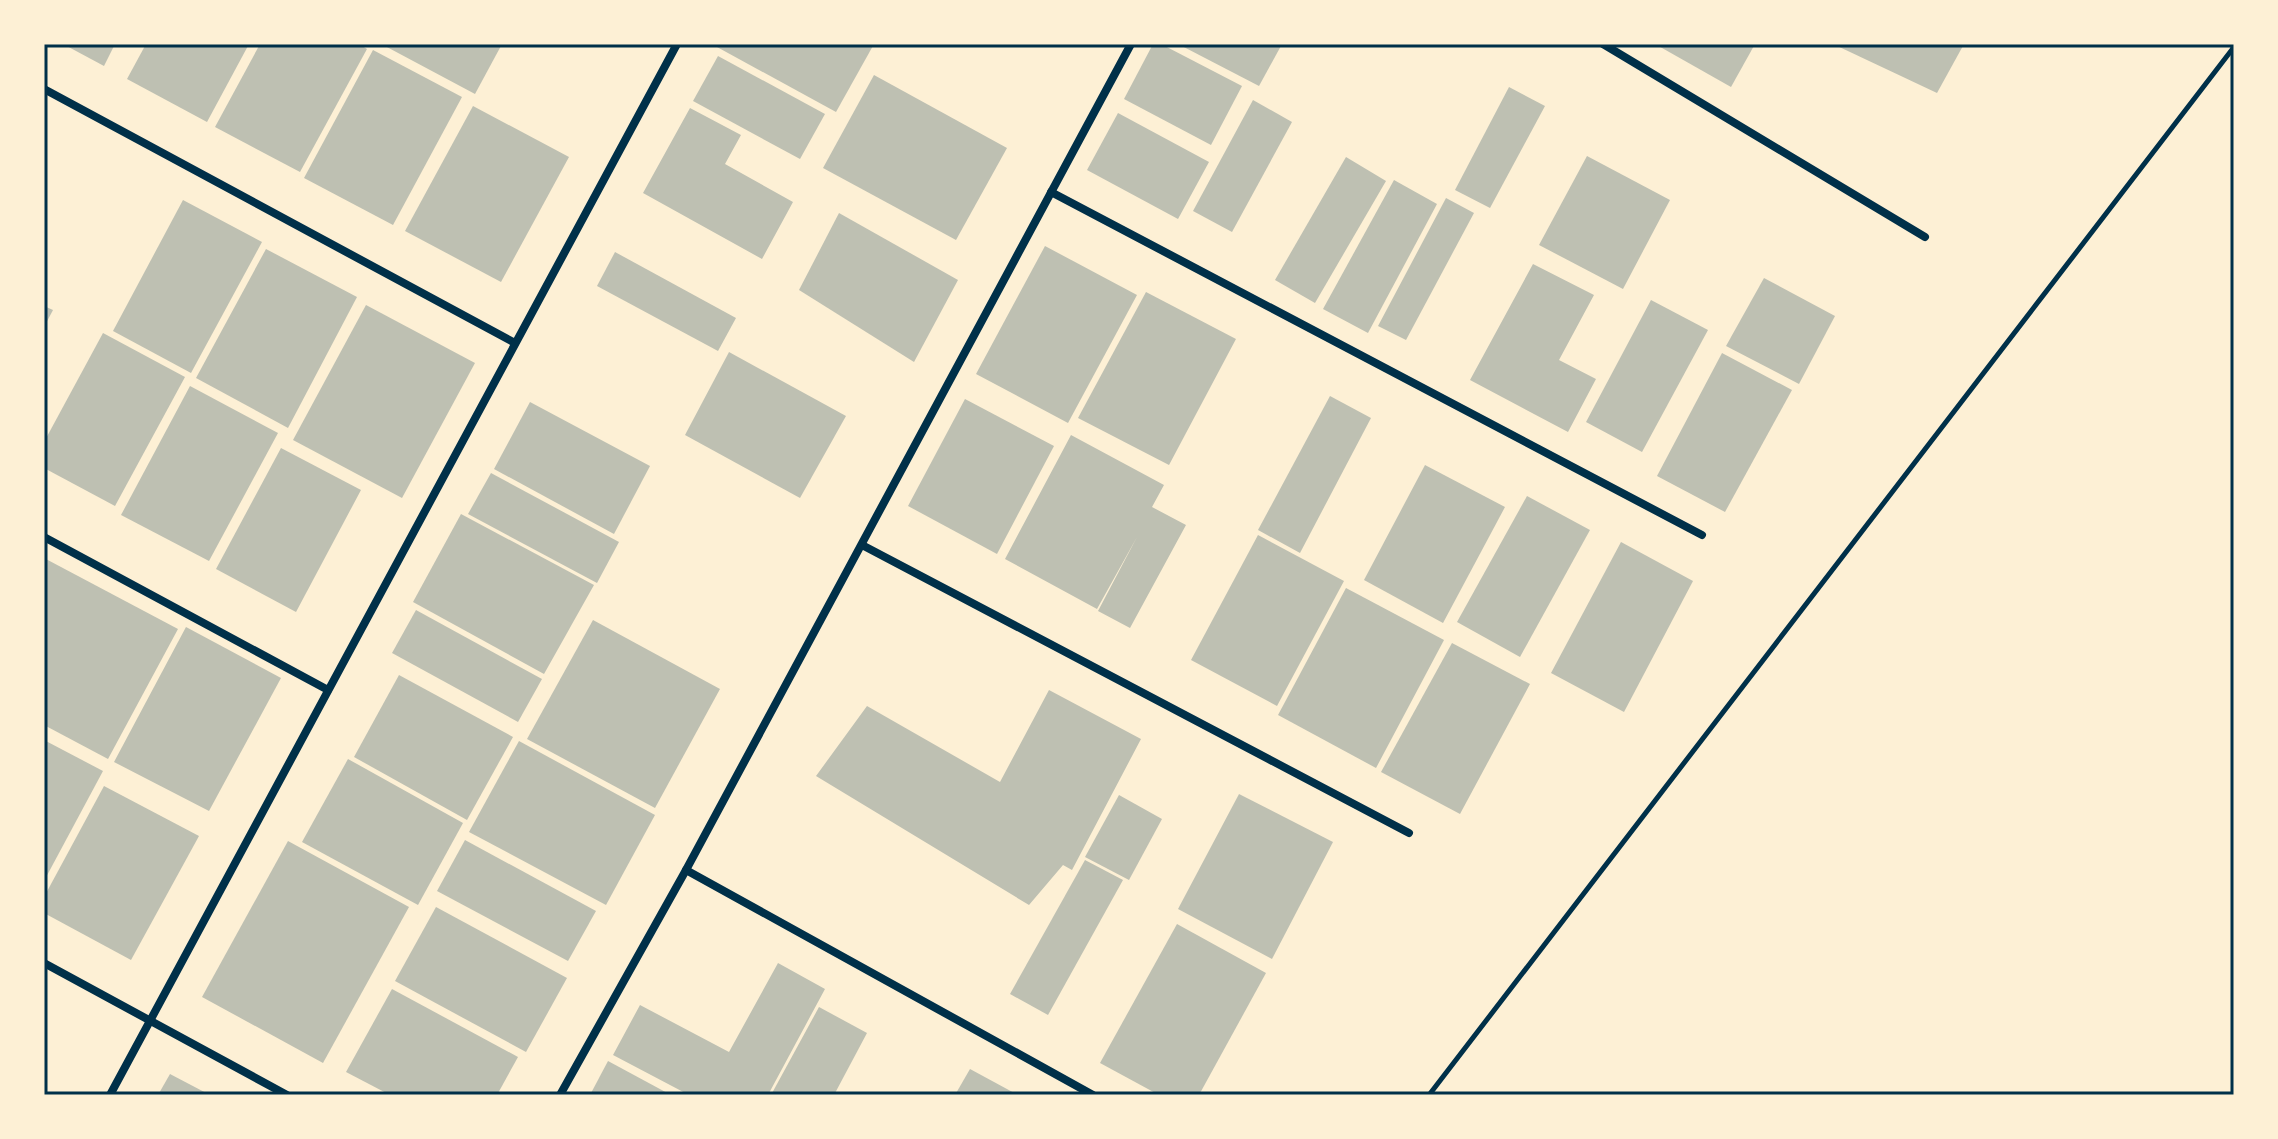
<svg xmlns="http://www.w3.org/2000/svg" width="2278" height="1139" viewBox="0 0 2278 1139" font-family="Signika,sans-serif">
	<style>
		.building { fill: #bec0b2 }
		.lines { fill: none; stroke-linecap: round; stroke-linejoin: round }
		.path { stroke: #003049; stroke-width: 5 }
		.minor { stroke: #003049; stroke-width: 8 }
		.neatline { fill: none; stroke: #003049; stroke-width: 3 }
	</style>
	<rect width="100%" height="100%" fill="#fdf0d5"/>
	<g class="building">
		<path d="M63 44H115L104 66Z"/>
		<path d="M146 44H249L207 122 127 79Z"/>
		<path d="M260 44H359L367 49 300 172 215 127Z"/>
		<path d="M386 44H502L475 94 385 46Z"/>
		<path d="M718 44H874L836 112 717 47Z"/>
		<path d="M1153 44H1161L1242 86 1211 145 1124 99Z"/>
		<path d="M1178 44H1282L1259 86Z"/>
		<path d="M1655 44H1755L1731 87Z"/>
		<path d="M1833 44H1964L1937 93Z"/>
		<path d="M373 50 462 97 393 225 304 178Z"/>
		<path d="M718 56 825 114 800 159 693 101Z"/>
		<path d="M874 75 1007 148 956 240 823 168Z"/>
		<path d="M1509 87 1545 106 1490 208 1455 190Z"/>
		<path d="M1253 100 1292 122 1232 232 1193 211Z"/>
		<path d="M473 106 569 157 501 282 405 231Z"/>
		<path d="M690 108 741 135 725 164 793 202 762 259 643 193Z"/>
		<path d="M1118 113 1209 162 1178 219 1087 170Z"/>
		<path d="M1587 156 1670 200 1623 289 1539 245Z"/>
		<path d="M1346 157 1386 181 1315 303 1275 280Z"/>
		<path d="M1394 180 1437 204 1368 333 1323 309Z"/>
		<path d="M1446 198 1474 213 1406 340 1378 326Z"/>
		<path d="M183 200 262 242 191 373 113 331Z"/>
		<path d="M839 213 958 280 914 362 799 290Z"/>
		<path d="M1045 246 1137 295 1068 423 976 374Z"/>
		<path d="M266 249 357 297 288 428 196 378Z"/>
		<path d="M615 252 736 318 718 351 597 286Z"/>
		<path d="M1533 264 1594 295 1559 360 1596 379 1568 432 1470 380Z"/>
		<path d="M1764 278 1835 316 1799 384 1726 346Z"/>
		<path d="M1146 292 1236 339 1169 465 1078 418Z"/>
		<path d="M1651 300 1708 330 1642 452 1586 422Z"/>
		<path d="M366 305 475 363 402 498 293 440Z"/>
		<path d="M44 306 53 310 44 327Z"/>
		<path d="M103 333 185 377 115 506 44 468V442Z"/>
		<path d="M729 352 846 416 800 498 685 435Z"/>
		<path d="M1722 353 1792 390 1725 512 1657 476Z"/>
		<path d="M190 386 278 433 209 561 121 515Z"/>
		<path d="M1330 396 1371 418 1300 553 1258 530Z"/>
		<path d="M965 399 1054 446 997 554 908 506Z"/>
		<path d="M530 402 650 466 614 534 494 469Z"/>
		<path d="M1071 435 1164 485 1152 507 1186 525 1130 628 1098 611 1137 537 1097 609 1005 559Z"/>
		<path d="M281 448 361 490 296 612 216 569Z"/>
		<path d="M1425 465 1505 507 1443 623 1364 580Z"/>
		<path d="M491 473 619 542 597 583 468 514Z"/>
		<path d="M1527 496 1590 530 1520 657 1457 622Z"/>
		<path d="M461 514 594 585 544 674 413 602Z"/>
		<path d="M1258 535 1344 581 1277 706 1191 660Z"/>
		<path d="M1621 542 1693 581 1624 712 1551 673Z"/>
		<path d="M44 558 178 629 108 759 44 725Z"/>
		<path d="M1346 588 1444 640 1376 768 1278 715Z"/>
		<path d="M416 610 542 679 518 722 392 653Z"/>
		<path d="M593 620 720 689 655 808 527 739Z"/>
		<path d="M186 627 281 678 209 811 114 762Z"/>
		<path d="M1452 643 1530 684 1460 814 1381 772Z"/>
		<path d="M399 675 513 737 467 820 354 757Z"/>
		<path d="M1049 690 1141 739 1072 870 1063 865 1029 905 816 776 867 706 1000 782Z"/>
		<path d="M44 740 103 771 44 881Z"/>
		<path d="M519 741 655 815 606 905 469 832Z"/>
		<path d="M348 759 463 823 418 905 302 842Z"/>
		<path d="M104 786 199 836 131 960 44 913V897Z"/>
		<path d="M1239 794 1333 842 1272 959 1178 909Z"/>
		<path d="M1119 795 1162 819 1129 880 1085 857Z"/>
		<path d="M465 840 596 911 568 961 437 891Z"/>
		<path d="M288 841 409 907 323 1063 202 997Z"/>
		<path d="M1085 860 1123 880 1048 1015 1010 994Z"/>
		<path d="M436 907 567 978 526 1052 395 981Z"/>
		<path d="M1177 924 1266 973 1199 1095H1159L1100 1063Z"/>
		<path d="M778 963 825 989 768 1095H689L613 1055 640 1005 729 1052Z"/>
		<path d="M392 989 518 1057 497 1095H390L346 1072Z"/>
		<path d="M819 1007 867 1033 834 1095H771Z"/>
		<path d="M608 1061 671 1095H590Z"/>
		<path d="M970 1069 1018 1095H955Z"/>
		<path d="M170 1074 210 1095H158Z"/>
	</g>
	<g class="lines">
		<path class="path" d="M1429 1095 2234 47"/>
		<g class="minor">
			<path d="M1603 44 1925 237"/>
			<path d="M44 89 515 343"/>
			<path d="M1051 192 1702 535"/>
			<path d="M44 537 328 690"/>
			<path d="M862 545 1409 833"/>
			<path d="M686 870 1093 1095"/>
			<path d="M44 963 287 1095"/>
			<path d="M110 1095 677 44"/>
			<path d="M560 1095 686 870 1131 44"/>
		</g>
	</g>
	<rect width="2278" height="1139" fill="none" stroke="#fdf0d5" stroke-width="92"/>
	<rect x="46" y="46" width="2186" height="1047" class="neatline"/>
</svg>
